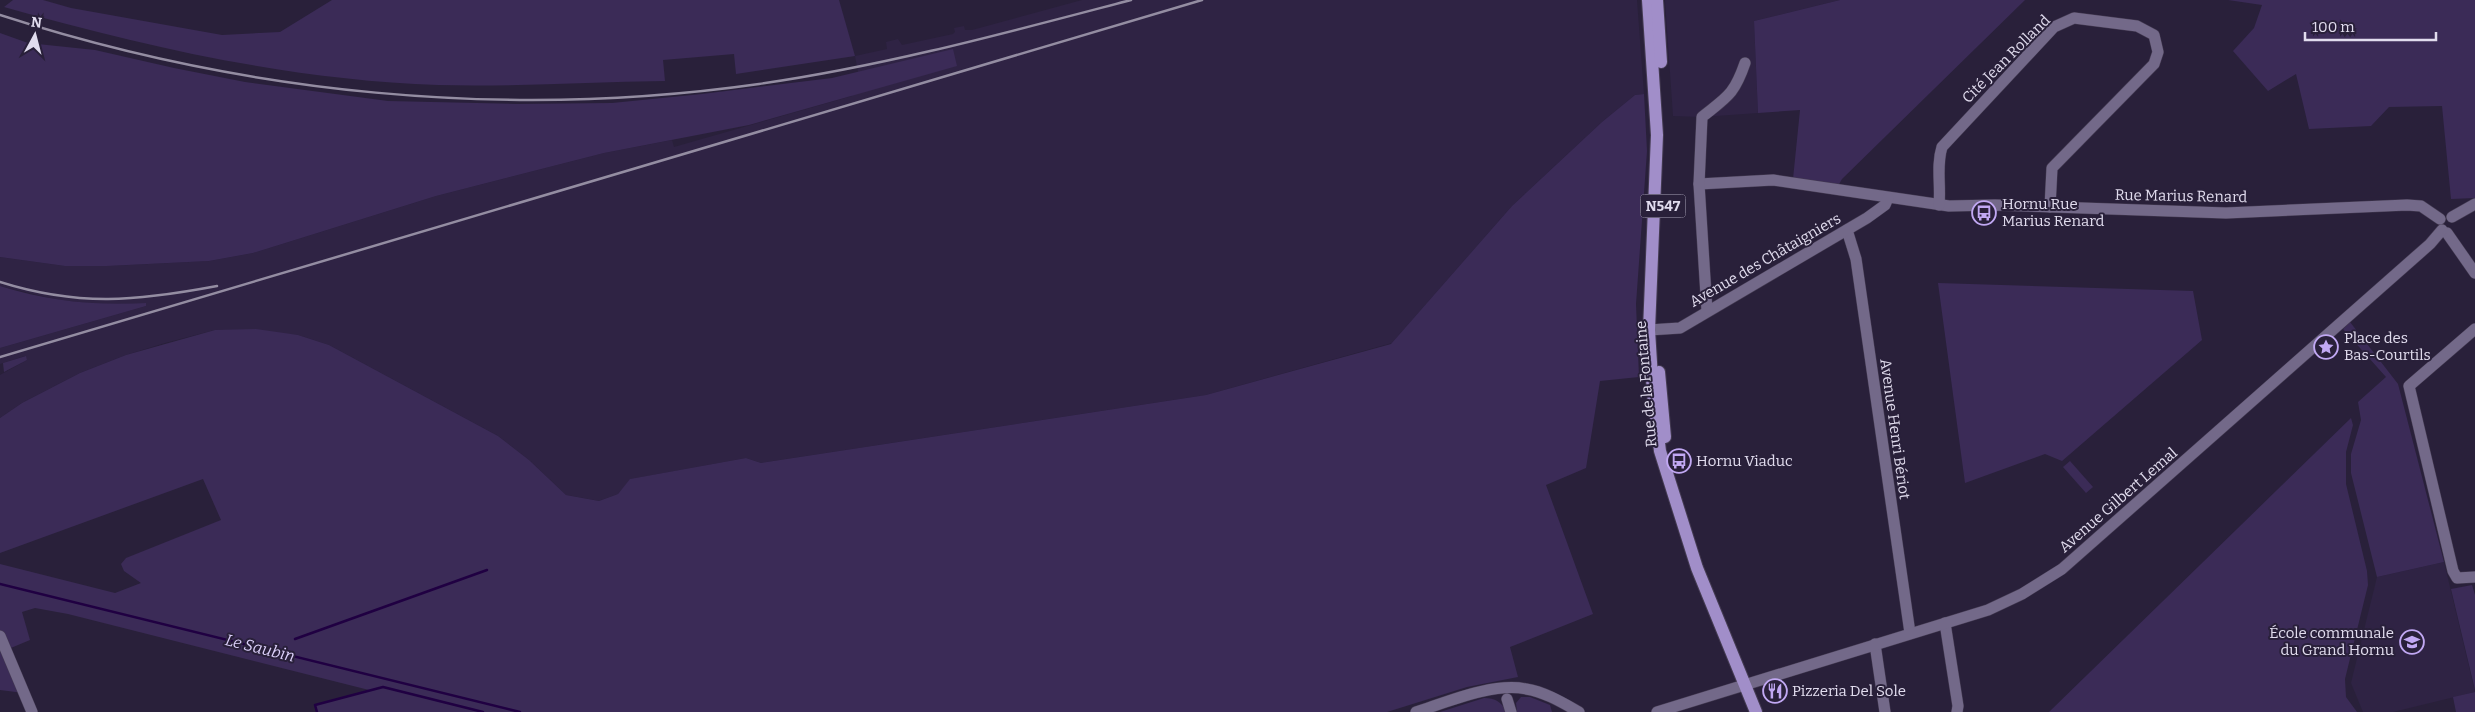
<svg xmlns="http://www.w3.org/2000/svg" width="2475" height="712" viewBox="0 0 2475 712" font-family="Bitter,serif">
	<style>
		.built { fill: #2f2344 }
		.green { fill: #3b2b57 }
		.lines { fill: none; stroke-linecap: round; stroke-linejoin: round }
		.stream { stroke: #200042; stroke-width: 2.5 }
		.minor-casing { stroke: #443b52; stroke-width: 12 }
		.major-casing { stroke: #443b52; stroke-width: 14 }
		.minor { stroke: #736989; stroke-width: 11 }
		.major { stroke: #a18ec9; stroke-width: 12 }
		.rail { stroke: #948da2; stroke-width: 2.5 }
		.labels { text-anchor: middle; dominant-baseline: central; stroke-width: 4; stroke-linejoin: round; paint-order: stroke }
		.shield { fill: #29203a; stroke: #aaa4b8; stroke-width: 1 }
		.shield-label { font-size: 14px; font-weight: bold; fill: #e1dcee }
		.street-label { font-size: 15px; fill: #e1dcee; stroke: #29203a }
		.poi-label { font-size: 15px; fill: #e1dcee; stroke: #29203a; text-anchor: start }
		.water-label { font-size: 16px; font-style: italic; fill: #dcd0fa; stroke: #29203a }
	</style>
	<rect width="100%" height="100%" fill="#29203a"/>
	<g class="built">
		<path d="M1082 0H1637L1644 94 1635 95 1602 122 1512 206 1392 343 1206 395 761 463 746 458 631 479 618 494 599 501 566 495 529 460 498 436 329 345 298 335 215 330 165 343 126 355 80 373 22 403 0 418V375L27 360 25 356 0 364V348L146 306 145 303 105 305 59 300 0 286V257L65 266H107L209 261 253 253 436 196 604 153 672 140 674 147 852 96 858 72 855 56 887 49 886 42 898 39 902 45 953 34 955 32 954 28 964 26 965 30H972Z"/>
		<path d="M1665 0H1840L1754 21 1758 113 1702 117 1673 116Z"/>
		<path d="M2444 562 2475 692 2393 712H2363L2351 683 2377 577Z"/>
	</g>
	<g class="green">
		<path d="M13 0H43L71 8 222 35 280 32 332 0H839L855 56 736 74 734 54 663 60 665 81C589 82 513 87 438 85 290 80 146 47 4 7Z"/>
		<path d="M1840 0H2025L1842 179 1838 186 1793 179 1800 110 1758 113 1754 21Z"/>
		<path d="M2228 0H2475V198L2451 199 2442 106 2389 107 2371 126 2309 129 2296 74 2268 91 2233 51 2254 28 2262 5Z"/>
		<path d="M0 33 28 43 95 50 174 68 245 82 388 101 516 104 612 103 702 94 832 78 953 49 957 66 749 125 604 153 436 196 253 253 209 261 107 266H65L0 257Z"/>
		<path d="M1644 94 1647 151 1636 304 1639 377 1600 381 1586 468 1546 485 1593 614 1510 647 1518 677 1467 687 1387 712H317L315 705 369 690 68 614 35 608 22 612 30 640 6 650 24 693 0 690V564L115 593 141 583 124 571 121 564 126 558 221 520 203 479 0 553V418L22 403 80 373 126 355 215 330 256 329 298 335 329 345 498 436 529 460 566 495 599 501 618 494 630 479 746 458 761 463 1206 395 1391 344 1512 206 1602 122 1635 95Z"/>
		<path d="M1938 283 2193 291 2202 340 2062 461 2045 454 1965 483Z"/>
		<path d="M0 286C48 301 95 306 146 303V306L0 348Z"/>
		<path d="M2350 322 2398 384 2444 562 2377 577 2351 473V454L2361 420 2358 402 2386 377 2343 329Z"/>
		<path d="M26 356 27 360 4 372 3 363Z"/>
		<path d="M2351 418 2353 425 2346 452V484L2367 571 2368 585 2345 679 2346 697 2357 712H2049Z"/>
		<path d="M2070 461 2093 487 2086 493 2063 467Z"/>
		<path d="M2472 585 2475 595V690L2451 589Z"/>
		<path d="M2475 692V712H2456L2453 697Z"/>
		<path d="M1521 697H1530L1550 705 1552 712H1517L1516 703Z"/>
		<path d="M1484 698C1495 698 1502 702 1506 712H1440Z"/>
	</g>
	<g class="lines">
		<g class="stream">
			<path d="M0 584 520 712"/>
			<path d="M295 639 487 570"/>
			<path d="M317 712 315 705 383 687 483 712"/>
		</g>
		<g class="minor-casing">
			<g id="minor">
				<path d="M1699 184 1773 180 1949 206 1995 205 2226 213 2407 205 2421 206 2440 219"/>
				<path d="M1939 205C1941 185 1936 166 1942 147L2054 27 2074 18 2137 26 2154 35 2158 52 2154 64 2052 168 2050 207"/>
				<path d="M2452 217 2475 204"/>
				<path d="M1847 230 1856 259 1910 633"/>
				<path d="M2447 233 2475 273"/>
				<path d="M1707 311 1699 184 1702 117C1727 97 1734 95 1745 63"/>
				<path d="M2475 329 2409 386 2453 571 2457 578 2475 577"/>
				<path d="M1649 330 1680 328 1867 218 1885 205 1888 198"/>
				<path d="M1945 623 1958 706 1957 712"/>
				<path d="M0 636 32 712"/>
				<path d="M1875 644 1885 712"/>
				<path d="M1507 699 1511 712"/>
				<path d="M1416 712C1447 702 1494 682 1526 689 1545 692 1563 703 1579 712"/>
				<path d="M1657 712 1988 610 2022 594 2062 569 2430 244 2442 230"/>
			</g>
		</g>
		<g class="major-casing">
			<g id="major">
				<path d="M1648 0 1657 135 1649 330 1653 394 1660 451 1697 568 1756 712"/>
				<path d="M1657 0 1661 62"/>
				<path d="M1659 372 1665 437"/>
			</g>
		</g>
		<use href="#minor" class="minor"/>
		<use href="#major" class="major"/>
		<g class="rail">
			<path d="M0 15C244 94 505 120 759 84 885 66 1009 32 1131 0"/>
			<path d="M0 282C79 307 137 301 217 286"/>
			<path d="M0 357 1202 0"/>
		</g>
	</g>
	<defs>
		<g id="bus-ring" transform="scale(1.25)"><circle r="9.5" fill="#29203a" stroke="#c1a8f3" stroke-width="1.5"/><path d="M-5-6H5V4H4V6H2V4H-2V6H-4V4H-5ZM-3.5-4V0h7V-4ZM-3.5 1.2v1.5H-2V1.2ZM2 1.2v1.5H3.5V1.2Z" fill="#c1a8f3"/></g>
		<g id="sight-ring" transform="scale(1.25)"><circle r="9.5" fill="#29203a" stroke="#c1a8f3" stroke-width="1.5"/><path d="M0-6L1.8-2.2L6-1.7L2.9 1.2L3.7 5.4L0 3.3L-3.7 5.4L-2.9 1.2L-6-1.7L-1.8-2.2Z" fill="#c1a8f3"/></g>
		<g id="school-ring" transform="scale(1.25)"><circle r="9.5" fill="#29203a" stroke="#c1a8f3" stroke-width="1.5"/><path d="M0-5L7-2L0 1L-7-2ZM-4 1L0 2.5L4 1V4Q0 6-4 4Z" fill="#c1a8f3"/></g>
		<g id="restaurant-ring" transform="scale(1.25)"><circle r="9.5" fill="#29203a" stroke="#c1a8f3" stroke-width="1.5"/><path d="M-5-6h1v4h1v-4h1v4h1v-4h1v5L-1.5 .5V6h-2V.5L-5-1ZM5-6V6H3V1.5H1.5Q1.5-4 5-6Z" fill="#c1a8f3"/></g>
	</defs>
	<g fill-rule="evenodd">
		<use href="#bus-ring" x="1984" y="213"/>
		<use href="#sight-ring" x="2326" y="347"/>
		<use href="#bus-ring" x="1679" y="461"/>
		<use href="#school-ring" x="2412" y="642"/>
		<use href="#restaurant-ring" x="1775" y="691"/>
	</g>
	<g class="labels">
		<rect class="shield" x="1640.5" y="194.5" width="45" height="23" rx="4"/>
		<g class="shield-label">
			<text x="1663" y="206">N547</text>
		</g>
		<g class="street-label">
			<text transform="translate(2006 59) rotate(-45)">Cité Jean Rolland</text>
			<text transform="translate(2181 196) rotate(1)">Rue Marius Renard</text>
			<text transform="translate(1765 260) rotate(-30)">Avenue des Châtaigniers</text>
			<text transform="translate(1646 384) rotate(-95)">Rue de la Fontaine</text>
			<text transform="translate(1895 429) rotate(82)">Avenue Henri Bériot</text>
			<text transform="translate(2118 500) rotate(-41)">Avenue Gilbert Lemal</text>
		</g>
		<g class="poi-label">
			<text x="2002" y="204">Hornu Rue<tspan x="2002" dy="17">Marius Renard</tspan></text>
			<text x="2344" y="338">Place des<tspan x="2344" dy="17">Bas-Courtils</tspan></text>
			<text x="1696" y="461">Hornu Viaduc</text>
			<text x="2394" y="633" text-anchor="end">École communale<tspan x="2394" dy="17">du Grand Hornu</tspan></text>
			<text x="1792" y="691">Pizzeria Del Sole</text>
		</g>
		<g class="water-label">
			<text transform="translate(260 648) rotate(14)">Le Saubin</text>
		</g>
	</g>
	<g transform="translate(35 35) rotate(7)" stroke="#29203a" stroke-width="4" paint-order="stroke">
	<path d="M0-4L9 19L0 12L-9 19Z" fill="#e1dcee"/>
	<text y="-8" font-size="14" font-weight="bold" text-anchor="middle" fill="#e1dcee">N</text>
	</g>
	<path d="M2305 32v8h131v-8" fill="none" stroke="#e1dcee" stroke-width="2.5"/>
	<text x="2312" y="32" font-size="15" fill="#e1dcee" stroke="#29203a" stroke-width="4" paint-order="stroke">100 m</text>
</svg>
